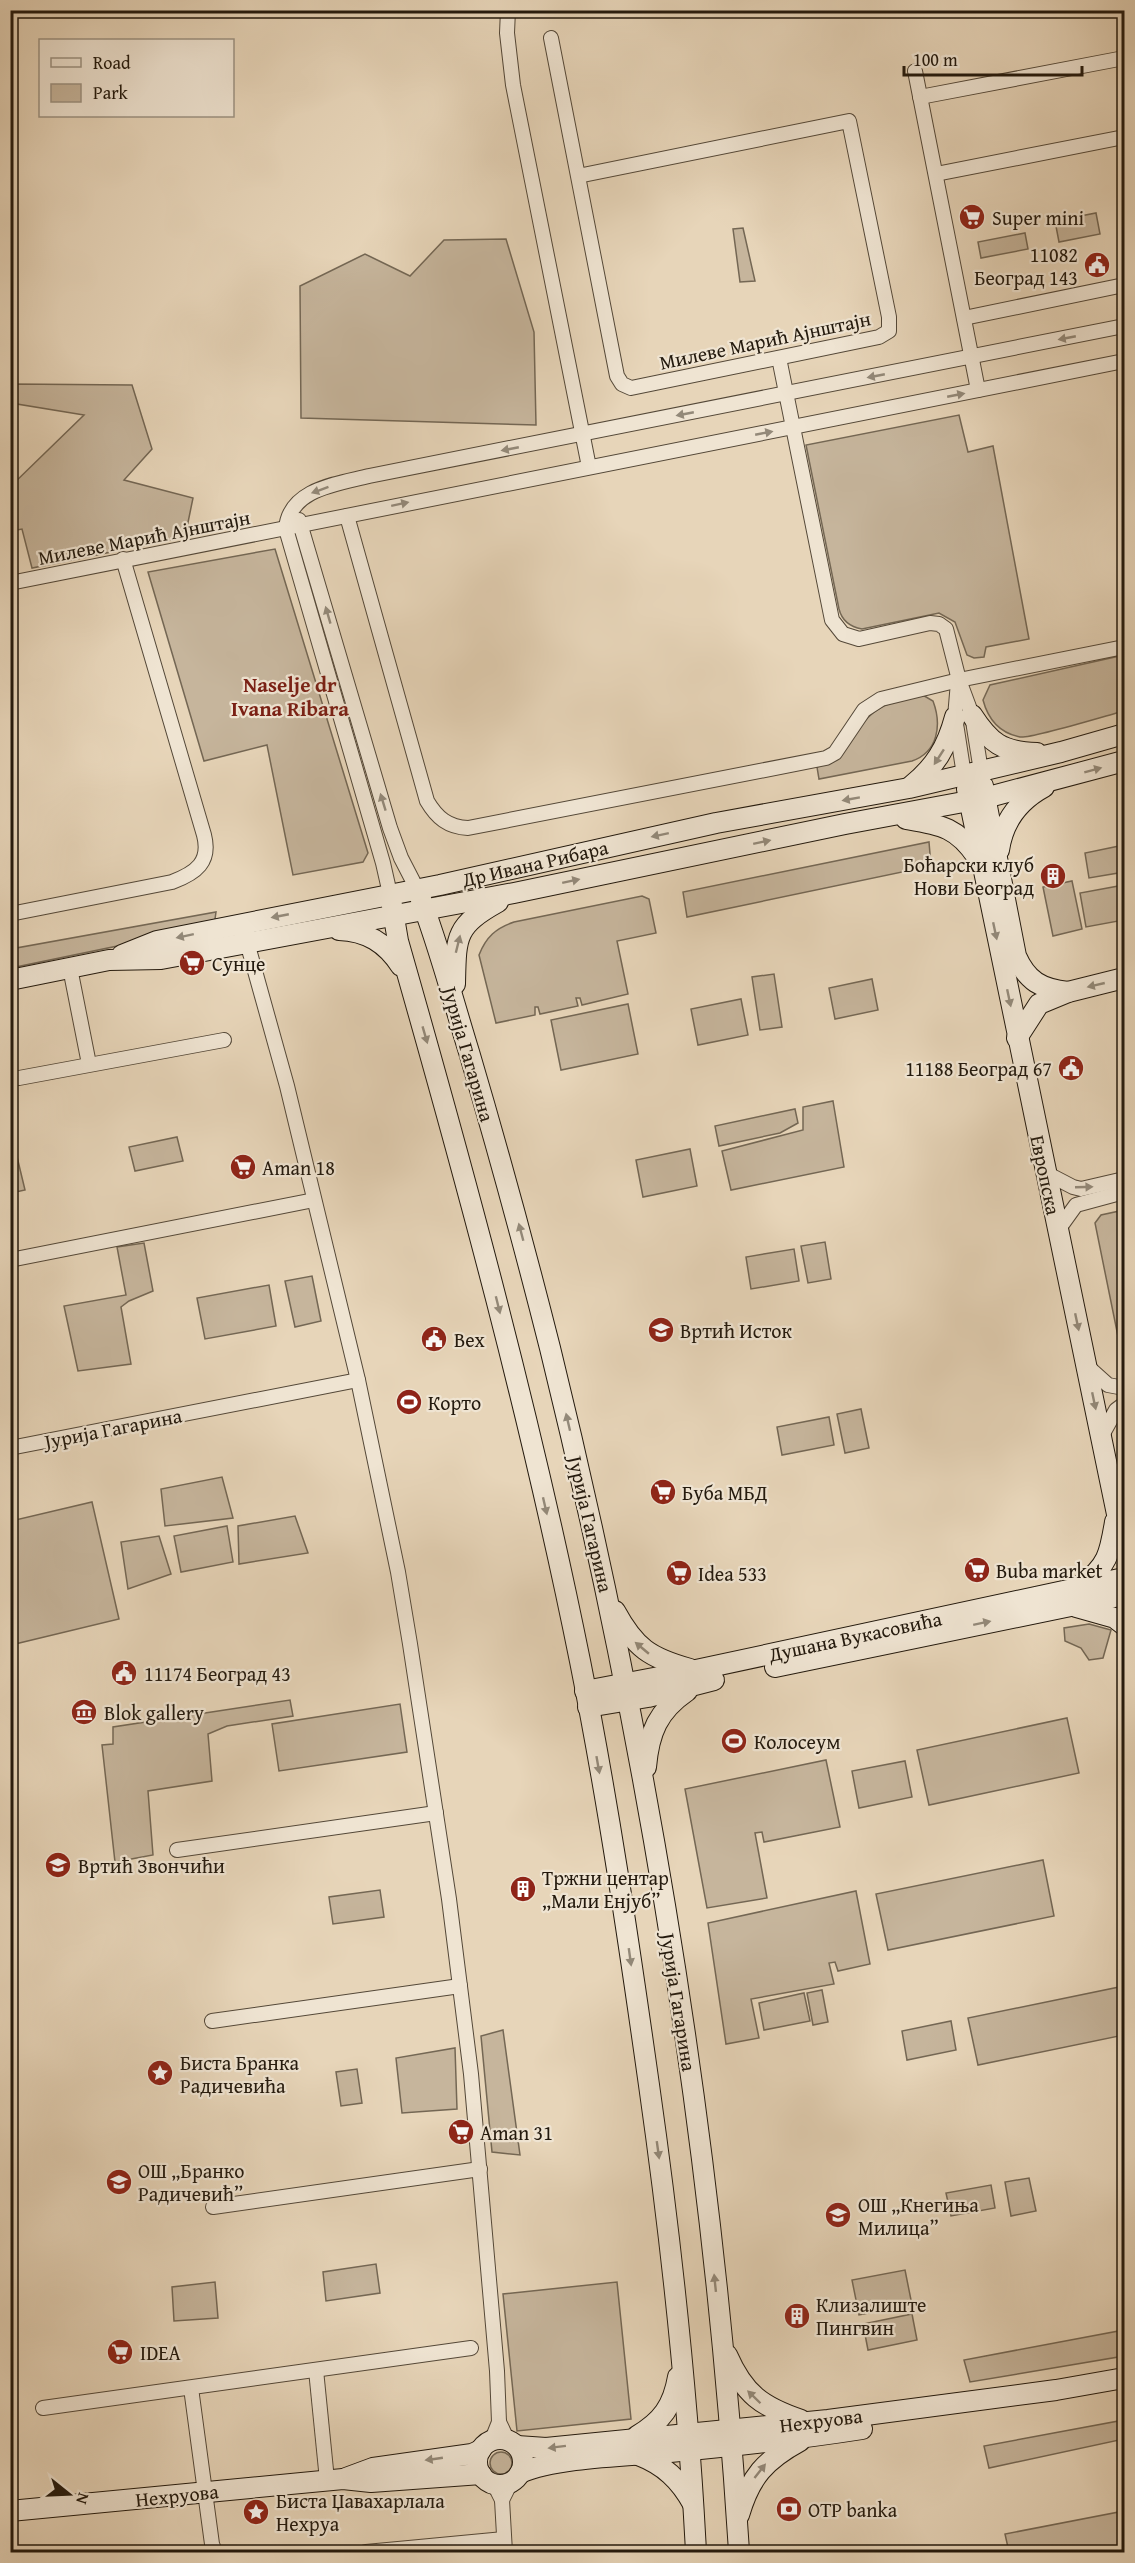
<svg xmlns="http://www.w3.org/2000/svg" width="1135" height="2563" viewBox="0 0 1135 2563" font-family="'Gentium Book Plus',serif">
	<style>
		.green { fill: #c6b59c; stroke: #746754; stroke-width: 1.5 }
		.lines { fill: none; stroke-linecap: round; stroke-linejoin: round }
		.stream { stroke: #706351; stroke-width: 4 }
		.street-casing { stroke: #544838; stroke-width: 16 }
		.secondary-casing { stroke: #23190d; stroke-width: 22 }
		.street { stroke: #efe4d2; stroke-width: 14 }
		.secondary { stroke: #efe4d2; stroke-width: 20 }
		.oneway { fill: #938979 }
		.labels { text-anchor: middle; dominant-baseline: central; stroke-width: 4.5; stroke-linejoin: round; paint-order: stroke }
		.poi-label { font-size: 20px; fill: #23190d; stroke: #efe4d2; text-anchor: start }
		.street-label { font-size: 20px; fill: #23190d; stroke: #efe4d2 }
		.neighbourhood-label { font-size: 21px; font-weight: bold; fill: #7a1f14; stroke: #efe4d2 }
	</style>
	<rect width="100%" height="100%" fill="#e7d5b9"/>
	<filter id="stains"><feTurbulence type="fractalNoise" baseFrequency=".00333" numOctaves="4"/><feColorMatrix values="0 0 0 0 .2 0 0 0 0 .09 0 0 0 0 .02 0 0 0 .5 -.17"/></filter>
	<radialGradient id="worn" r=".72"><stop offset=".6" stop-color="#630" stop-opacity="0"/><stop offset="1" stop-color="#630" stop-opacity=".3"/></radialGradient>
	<g class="green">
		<path d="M1096 213 1100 234 1059 242 1055 221Z"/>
		<path d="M743 228 755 281 740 282 733 229Z"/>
		<path d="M1025 233 1028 249 981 258 978 242Z"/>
		<path d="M506 239 534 332 536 425 301 418 300 286 365 254 410 276 444 240Z"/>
		<path d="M11 384 132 385 152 449 124 480 193 498 185 537 32 568 22 529 11 531V486L84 415 11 403Z"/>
		<path d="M959 415 968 452 993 446 1029 639 986 647 984 657 974 658 967 655 955 622 939 613 862 629C851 627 842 621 839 609L806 445Z"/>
		<path d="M275 549 368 853 363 862 293 875 267 745 204 761 148 572Z"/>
		<path d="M1124 655V711C1108 715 1031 739 1020 737 1000 733 988 719 983 700L990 685Z"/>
		<path d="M921 694 933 701C942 725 938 752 912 761L819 779 817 767C854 754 848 733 873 713 886 702 904 699 921 694Z"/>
		<path d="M929 842 931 866 687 917 683 892Z"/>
		<path d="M1124 845V872L1089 878 1085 853Z"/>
		<path d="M1072 881 1082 929 1053 936 1043 887Z"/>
		<path d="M1124 885V920L1086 927 1080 893Z"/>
		<path d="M642 896 649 899 656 933 617 941 628 994 582 1005 580 998H576L578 1006 540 1014 538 1007H535V1015L496 1023 479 955C486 937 496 928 514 922Z"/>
		<path d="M216 912 214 926 11 968V949Z"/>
		<path d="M774 974 782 1027 760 1030 752 977Z"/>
		<path d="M872 979 878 1010 835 1019 829 988Z"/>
		<path d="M741 999 748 1035 698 1045 691 1009Z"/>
		<path d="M628 1004 638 1054 561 1070 551 1020Z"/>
		<path d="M833 1101 844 1167 731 1190 722 1151 803 1130V1107Z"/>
		<path d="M795 1109 798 1123 780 1133 719 1146 715 1126Z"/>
		<path d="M177 1137 183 1161 135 1171 129 1147Z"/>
		<path d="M11 1140H13L25 1190 11 1193Z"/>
		<path d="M690 1149 697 1186 643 1197 636 1160Z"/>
		<path d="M1124 1210V1366L1095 1223 1101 1215Z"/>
		<path d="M825 1242 831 1279 808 1283 801 1246Z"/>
		<path d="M144 1243 153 1291 129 1301 121 1307 131 1364 78 1371 64 1306 126 1295 117 1247Z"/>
		<path d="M794 1249 799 1281 751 1289 746 1257Z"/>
		<path d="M312 1276 321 1321 295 1327 285 1281Z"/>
		<path d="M269 1285 276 1326 205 1339 197 1298Z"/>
		<path d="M861 1409 869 1448 845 1453 837 1414Z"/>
		<path d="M829 1417 834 1445 782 1455 777 1427Z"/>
		<path d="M222 1477 233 1518 165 1526 161 1489Z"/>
		<path d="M92 1502 119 1619 11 1645V1521Z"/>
		<path d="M295 1516 308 1553 239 1564 238 1526Z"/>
		<path d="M227 1526 233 1562 181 1572 174 1536Z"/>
		<path d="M159 1536 171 1574 128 1589 121 1542Z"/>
		<path d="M1089 1624 1111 1630 1103 1658 1089 1660 1081 1648 1065 1641 1064 1628Z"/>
		<path d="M290 1700 293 1716 227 1726 208 1734 212 1781 148 1791 153 1855 115 1862 102 1745 113 1744V1727Z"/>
		<path d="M400 1704 407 1752 279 1771 272 1724Z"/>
		<path d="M1067 1718 1079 1773 929 1805 917 1750Z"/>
		<path d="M826 1760 840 1827 764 1842 762 1832 755 1833 767 1898 707 1908 685 1789Z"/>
		<path d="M905 1761 912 1797 859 1808 852 1771Z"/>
		<path d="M1043 1860 1054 1916 888 1950 876 1894Z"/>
		<path d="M380 1890 384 1917 333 1924 329 1897Z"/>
		<path d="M856 1891 870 1964 838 1971 835 1962 829 1963 834 1984 751 1999 759 2038 726 2044 708 1923Z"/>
		<path d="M1124 1986V2035L978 2065 968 2018Z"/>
		<path d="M822 1990 828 2022 813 2025 807 1993Z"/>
		<path d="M804 1993 810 2021 764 2030 759 2003Z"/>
		<path d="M951 2021 956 2050 907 2060 902 2031Z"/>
		<path d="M503 2030 520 2155 492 2152 481 2036Z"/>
		<path d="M455 2048 457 2109 402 2113 396 2058Z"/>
		<path d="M357 2069 362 2103 341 2106 336 2072Z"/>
		<path d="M1029 2178 1036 2211 1011 2216 1005 2182Z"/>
		<path d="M991 2185 995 2208 951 2216 946 2193Z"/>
		<path d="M376 2264 380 2293 326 2301 323 2272Z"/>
		<path d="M905 2270 912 2305 859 2315 852 2280Z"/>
		<path d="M215 2282 218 2318 174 2321 172 2287Z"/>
		<path d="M617 2282 631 2419 517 2431 503 2294Z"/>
		<path d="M912 2314 917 2340 868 2350 863 2324Z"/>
		<path d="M1124 2330V2356L970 2382 964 2360Z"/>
		<path d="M1124 2420V2439L989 2468 984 2446Z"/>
		<circle cx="501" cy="2463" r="11"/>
		<path d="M1124 2511V2552H1009L1005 2534Z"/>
	</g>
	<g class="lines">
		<path class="stream" d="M707 10C736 20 760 16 790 10"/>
		<g class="street-casing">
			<g id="street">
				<path d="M508 10 507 33 513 85 589 467"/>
				<path d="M551 38 617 376 622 384 631 388 879 337 889 331V317L849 121 578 176"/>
				<path d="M915 71 978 390"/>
				<path d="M920 97 1124 58"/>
				<path d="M936 174 1124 137"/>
				<path d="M964 318 1124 285"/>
				<path d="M779 358 832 620 843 634 859 639 930 623 939 624 946 629 959 680 972 715 981 771"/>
				<path d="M347 516 427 801C437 818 448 827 468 828L826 758 835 753 864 710 881 699 959 680 1124 647"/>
				<path d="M299 520 390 828 401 858 417 889"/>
				<path d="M10 583 1124 361"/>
				<path d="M958 682 955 717 964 775"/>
				<path d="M390 894 383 863 286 529C289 489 337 484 369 476L1124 326"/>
				<path d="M10 914 172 882C196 873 211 862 204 835L123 559"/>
				<path d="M245 935 287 1086 358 1380 398 1572 410 1644 449 1899 471 2074 497 2371 499 2422 491 2442"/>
				<path d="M70 968 89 1064"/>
				<path d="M19 1078 224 1040"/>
				<path d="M1046 1173 1073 1187 1081 1189 1124 1179"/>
				<path d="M1058 1230 1076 1205 1124 1192"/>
				<path d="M10 1260 314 1200"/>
				<path d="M1088 1367 1108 1385 1124 1388"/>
				<path d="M1101 1437 1116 1410 1124 1404"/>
				<path d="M10 1448 358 1380"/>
				<path d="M177 1850 436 1813"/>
				<path d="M212 2021 460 1986"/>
				<path d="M213 2207 480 2169"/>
				<path d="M316 2370 327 2480"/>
				<path d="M191 2388 212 2544 215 2552"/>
				<path d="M43 2408 471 2348"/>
				<path d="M499 2422 508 2441"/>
				<path d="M494 2484 502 2500 505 2552"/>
				<path d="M502 2500 511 2482"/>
				<path d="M366 2552 504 2539"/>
			</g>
		</g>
		<g class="secondary-casing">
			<g id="secondary">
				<path d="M972 715C990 743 1002 752 1037 753"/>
				<path d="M911 786C935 767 947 747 955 717"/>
				<path d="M983 786 1016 956C1027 981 1041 989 1068 992"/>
				<path d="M967 789 1124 1548"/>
				<path d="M906 819C941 825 957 827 977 857"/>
				<path d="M999 850C1003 822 1018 801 1044 787"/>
				<path d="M417 889C438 942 452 997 469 1052 498 1150 525 1249 550 1348 647 1742 714 2147 739 2552"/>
				<path d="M390 894 398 941C466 1179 531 1418 580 1661 608 1801 629 1943 649 2085 671 2240 688 2396 696 2552"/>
				<path d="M339 930C367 931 386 943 401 966"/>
				<path d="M122 955 157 941 440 885 716 823 909 788 1061 752 1124 734"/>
				<path d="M10 980 109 960 161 959 514 893 845 824 985 798 1124 761"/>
				<path d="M455 984C456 936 455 926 498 902"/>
				<path d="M1017 1038 1039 1004 1068 992 1124 978"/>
				<path d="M1081 1585C1108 1567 1110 1552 1115 1522"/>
				<path d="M1076 1607 1115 1618 1124 1625"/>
				<path d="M615 1611C635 1648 650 1658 690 1669"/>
				<path d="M775 1667 1124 1595"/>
				<path d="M585 1691 696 1670 1124 1578"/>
				<path d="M588 1707 648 1697 714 1680"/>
				<path d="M646 1767C649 1732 658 1711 687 1691"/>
				<path d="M727 2355C744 2394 762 2407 801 2420"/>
				<path d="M637 2436C662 2421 673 2406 678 2377"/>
				<circle cx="500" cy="2462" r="23"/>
				<path d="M517 2446 546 2448 828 2420 1056 2390 1124 2378"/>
				<path d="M638 2455C664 2465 680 2480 693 2504"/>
				<path d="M520 2473C557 2457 628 2456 670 2452 734 2446 798 2439 862 2429"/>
				<path d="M346 2478 373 2468 472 2454 481 2450"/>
				<path d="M10 2511 343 2479 371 2482 481 2474"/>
				<path d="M739 2515C750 2477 765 2460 800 2441"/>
			</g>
		</g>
		<use href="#street" class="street"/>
		<use href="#secondary" class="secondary"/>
	</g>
	<defs><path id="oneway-solid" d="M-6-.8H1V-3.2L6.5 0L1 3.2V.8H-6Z" transform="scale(1.5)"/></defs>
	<g class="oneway">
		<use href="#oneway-solid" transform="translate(1067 338) rotate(169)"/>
		<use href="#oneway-solid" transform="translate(876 376) rotate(169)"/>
		<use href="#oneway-solid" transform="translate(956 395) rotate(-11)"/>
		<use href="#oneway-solid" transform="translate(685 414) rotate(169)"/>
		<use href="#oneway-solid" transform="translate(764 433) rotate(-11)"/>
		<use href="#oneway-solid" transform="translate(510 449) rotate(169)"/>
		<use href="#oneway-solid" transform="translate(320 490) rotate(160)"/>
		<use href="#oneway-solid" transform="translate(400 504) rotate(-12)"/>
		<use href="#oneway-solid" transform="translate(328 615) rotate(-106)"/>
		<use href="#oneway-solid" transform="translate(939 757) rotate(123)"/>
		<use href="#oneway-solid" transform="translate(1093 770) rotate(-15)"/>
		<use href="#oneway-solid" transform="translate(851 799) rotate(170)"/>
		<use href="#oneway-solid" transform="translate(383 802) rotate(-107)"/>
		<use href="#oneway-solid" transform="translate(660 835) rotate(168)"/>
		<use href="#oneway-solid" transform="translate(762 842) rotate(-12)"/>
		<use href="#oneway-solid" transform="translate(571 881) rotate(-12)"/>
		<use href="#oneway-solid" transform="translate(280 916) rotate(169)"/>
		<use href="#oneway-solid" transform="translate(995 931) rotate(78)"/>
		<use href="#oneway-solid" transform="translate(185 936) rotate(168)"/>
		<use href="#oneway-solid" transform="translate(458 944) rotate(-76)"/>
		<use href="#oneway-solid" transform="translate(1096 985) rotate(167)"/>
		<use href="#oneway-solid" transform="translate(1009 998) rotate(78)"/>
		<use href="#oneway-solid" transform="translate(425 1035) rotate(74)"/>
		<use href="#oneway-solid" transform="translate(1084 1187) rotate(-2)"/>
		<use href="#oneway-solid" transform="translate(521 1232) rotate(-105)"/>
		<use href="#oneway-solid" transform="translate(498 1305) rotate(76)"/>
		<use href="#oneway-solid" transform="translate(1077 1322) rotate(78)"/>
		<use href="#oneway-solid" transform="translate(1094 1401) rotate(78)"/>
		<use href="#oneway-solid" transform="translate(568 1422) rotate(-103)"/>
		<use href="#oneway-solid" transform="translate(545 1506) rotate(77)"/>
		<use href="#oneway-solid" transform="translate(982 1623) rotate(-12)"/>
		<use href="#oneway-solid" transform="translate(642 1648) rotate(-140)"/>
		<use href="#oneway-solid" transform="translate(598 1765) rotate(80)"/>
		<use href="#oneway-solid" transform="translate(630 1957) rotate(82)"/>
		<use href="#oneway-solid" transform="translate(658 2150) rotate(82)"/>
		<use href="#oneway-solid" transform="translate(715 2283) rotate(-96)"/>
		<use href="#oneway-solid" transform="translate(754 2397) rotate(-136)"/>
		<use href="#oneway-solid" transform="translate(557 2447) rotate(173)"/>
		<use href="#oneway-solid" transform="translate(434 2459) rotate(172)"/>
		<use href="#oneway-solid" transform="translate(760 2471) rotate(-52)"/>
	</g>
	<defs>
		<g id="supermarket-disc" transform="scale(1.35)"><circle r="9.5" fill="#8f2418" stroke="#efe4d2"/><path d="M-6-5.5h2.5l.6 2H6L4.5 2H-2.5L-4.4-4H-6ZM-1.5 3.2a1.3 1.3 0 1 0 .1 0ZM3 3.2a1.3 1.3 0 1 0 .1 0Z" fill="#fff"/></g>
		<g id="civic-disc" transform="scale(1.35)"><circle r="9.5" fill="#8f2418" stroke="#efe4d2"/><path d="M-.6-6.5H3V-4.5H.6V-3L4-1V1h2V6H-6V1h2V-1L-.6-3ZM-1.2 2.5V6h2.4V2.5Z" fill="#fff"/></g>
		<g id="building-disc" transform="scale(1.35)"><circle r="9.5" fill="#8f2418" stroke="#efe4d2"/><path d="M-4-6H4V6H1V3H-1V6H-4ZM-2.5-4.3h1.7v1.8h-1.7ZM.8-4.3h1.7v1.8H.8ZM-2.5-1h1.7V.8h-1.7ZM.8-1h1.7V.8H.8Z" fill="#fff"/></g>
		<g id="school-disc" transform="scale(1.35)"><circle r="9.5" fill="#8f2418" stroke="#efe4d2"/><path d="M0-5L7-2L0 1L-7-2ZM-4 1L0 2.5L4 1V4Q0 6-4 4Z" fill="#fff"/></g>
		<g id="stadium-disc" transform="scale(1.35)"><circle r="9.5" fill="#8f2418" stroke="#efe4d2"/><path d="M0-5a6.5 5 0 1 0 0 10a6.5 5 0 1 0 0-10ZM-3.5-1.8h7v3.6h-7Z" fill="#fff"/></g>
		<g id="museum-disc" transform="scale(1.35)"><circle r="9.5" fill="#8f2418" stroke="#efe4d2"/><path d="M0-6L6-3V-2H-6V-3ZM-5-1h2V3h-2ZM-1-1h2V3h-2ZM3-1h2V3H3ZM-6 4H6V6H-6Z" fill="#fff"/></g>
		<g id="sight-disc" transform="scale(1.35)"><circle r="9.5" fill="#8f2418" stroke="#efe4d2"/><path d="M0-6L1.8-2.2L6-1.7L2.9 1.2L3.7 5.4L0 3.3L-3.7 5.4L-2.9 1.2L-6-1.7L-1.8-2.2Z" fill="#fff"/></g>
		<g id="bank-disc" transform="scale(1.35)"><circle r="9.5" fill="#8f2418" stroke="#efe4d2"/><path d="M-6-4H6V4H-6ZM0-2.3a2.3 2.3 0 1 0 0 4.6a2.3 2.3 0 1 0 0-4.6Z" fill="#fff"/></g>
	</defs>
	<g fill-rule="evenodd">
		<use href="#supermarket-disc" x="972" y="217"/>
		<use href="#civic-disc" x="1097" y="265"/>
		<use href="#building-disc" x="1053" y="876"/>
		<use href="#supermarket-disc" x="192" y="963"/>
		<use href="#civic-disc" x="1071" y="1068"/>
		<use href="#supermarket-disc" x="243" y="1167"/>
		<use href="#school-disc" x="661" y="1330"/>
		<use href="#civic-disc" x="434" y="1339"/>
		<use href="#stadium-disc" x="409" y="1402"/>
		<use href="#supermarket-disc" x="663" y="1492"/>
		<use href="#supermarket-disc" x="977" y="1570"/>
		<use href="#supermarket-disc" x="679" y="1573"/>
		<use href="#civic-disc" x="124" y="1673"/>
		<use href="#museum-disc" x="84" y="1712"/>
		<use href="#stadium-disc" x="734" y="1741"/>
		<use href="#school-disc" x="58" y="1865"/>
		<use href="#building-disc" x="523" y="1889"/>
		<use href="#sight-disc" x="160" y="2073"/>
		<use href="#supermarket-disc" x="461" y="2132"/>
		<use href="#school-disc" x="119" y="2182"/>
		<use href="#school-disc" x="838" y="2215"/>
		<use href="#building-disc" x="797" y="2316"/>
		<use href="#supermarket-disc" x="120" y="2352"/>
		<use href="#bank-disc" x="789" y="2509"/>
		<use href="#sight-disc" x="256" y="2512"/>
	</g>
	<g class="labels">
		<g class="poi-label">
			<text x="992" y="217">Super mini</text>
			<text x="1078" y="254" text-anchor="end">11082<tspan x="1078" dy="23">Београд 143</tspan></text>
			<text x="1034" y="864" text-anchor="end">Боћарски клуб<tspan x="1034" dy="23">Нови Београд</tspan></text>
			<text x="212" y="963">Сунце</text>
			<text x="1052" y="1068" text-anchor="end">11188 Београд 67</text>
			<text x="262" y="1167">Aman 18</text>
			<text x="680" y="1330">Вртић Исток</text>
			<text x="454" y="1339">Bex</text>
			<text x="428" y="1402">Корто</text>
			<text x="682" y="1492">Буба МБД</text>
			<text x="996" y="1570">Buba market</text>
			<text x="698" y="1573">Idea 533</text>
			<text x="144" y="1673">11174 Београд 43</text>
			<text x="104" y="1712">Blok gallery</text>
			<text x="754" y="1741">Колосеум</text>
			<text x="78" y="1865">Вртић Звончићи</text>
			<text x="542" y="1877">Тржни центар<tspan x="542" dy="23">„Мали Енјуб”</tspan></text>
			<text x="180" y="2062">Биста Бранка<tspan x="180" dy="23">Радичевића</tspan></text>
			<text x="480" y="2132">Aman 31</text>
			<text x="138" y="2170">ОШ „Бранко<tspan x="138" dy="23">Радичевић”</tspan></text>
			<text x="858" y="2204">ОШ „Кнегиња<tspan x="858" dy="23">Милица”</tspan></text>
			<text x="816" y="2304">Клизалиште<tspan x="816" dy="23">Пингвин</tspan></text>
			<text x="140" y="2352">IDEA</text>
			<text x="276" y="2500">Биста Џавахарлала<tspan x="276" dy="23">Нехруа</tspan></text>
			<text x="808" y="2509">OTP banka</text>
		</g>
		<g class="street-label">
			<text transform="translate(765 340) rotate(-12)">Милеве Марић Ајнштајн</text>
			<text transform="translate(144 537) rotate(-11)">Милеве Марић Ајнштајн</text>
			<text transform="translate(535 863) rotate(-13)">Др Ивана Рибара</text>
			<text transform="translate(469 1054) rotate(74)">Јурија Гагарина</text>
			<text transform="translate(1046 1175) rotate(78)">Европска</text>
			<text transform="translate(113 1428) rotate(-11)">Јурија Гагарина</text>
			<text transform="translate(591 1524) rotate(77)">Јурија Гагарина</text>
			<text transform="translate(855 1636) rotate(-12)">Душана Вукасовића</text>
			<text transform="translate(679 2002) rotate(81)">Јурија Гагарина</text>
			<text transform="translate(821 2420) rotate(-7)">Нехруова</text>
			<text transform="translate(177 2495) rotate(-6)">Нехруова</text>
		</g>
		<g class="neighbourhood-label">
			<text x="290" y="684">Naselje dr<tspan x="290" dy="24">Ivana Ribara</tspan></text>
		</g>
	</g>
	<rect width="1135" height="2563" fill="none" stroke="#e7d5b9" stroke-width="36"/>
	<rect x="12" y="12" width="1111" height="2539" fill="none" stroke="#23190d" stroke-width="3"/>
	<rect x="18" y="18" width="1099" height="2527" fill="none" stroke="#23190d" stroke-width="1.5"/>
	<rect x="39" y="39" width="195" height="78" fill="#efe4d2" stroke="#9d9383" stroke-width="1.5"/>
	<rect x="51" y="58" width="30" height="9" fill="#efe4d2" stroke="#9d9383" stroke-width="1.5"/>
	<text x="93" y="69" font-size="18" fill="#23190d">Road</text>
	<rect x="51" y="84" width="30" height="18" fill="#c6b59c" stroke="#9d9383" stroke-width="1.5"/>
	<text x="93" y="99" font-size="18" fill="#23190d">Park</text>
	<g transform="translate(69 2494) rotate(108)" stroke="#efe4d2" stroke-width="4.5" paint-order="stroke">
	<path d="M0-4.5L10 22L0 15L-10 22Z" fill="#23190d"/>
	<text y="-9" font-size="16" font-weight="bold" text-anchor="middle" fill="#23190d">N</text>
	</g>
	<path d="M904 66v9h178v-9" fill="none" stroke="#23190d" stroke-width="3"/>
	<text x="913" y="66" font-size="18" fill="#23190d" stroke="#efe4d2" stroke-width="4.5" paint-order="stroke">100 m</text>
	<rect width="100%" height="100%" filter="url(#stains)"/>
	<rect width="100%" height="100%" fill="url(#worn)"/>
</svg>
